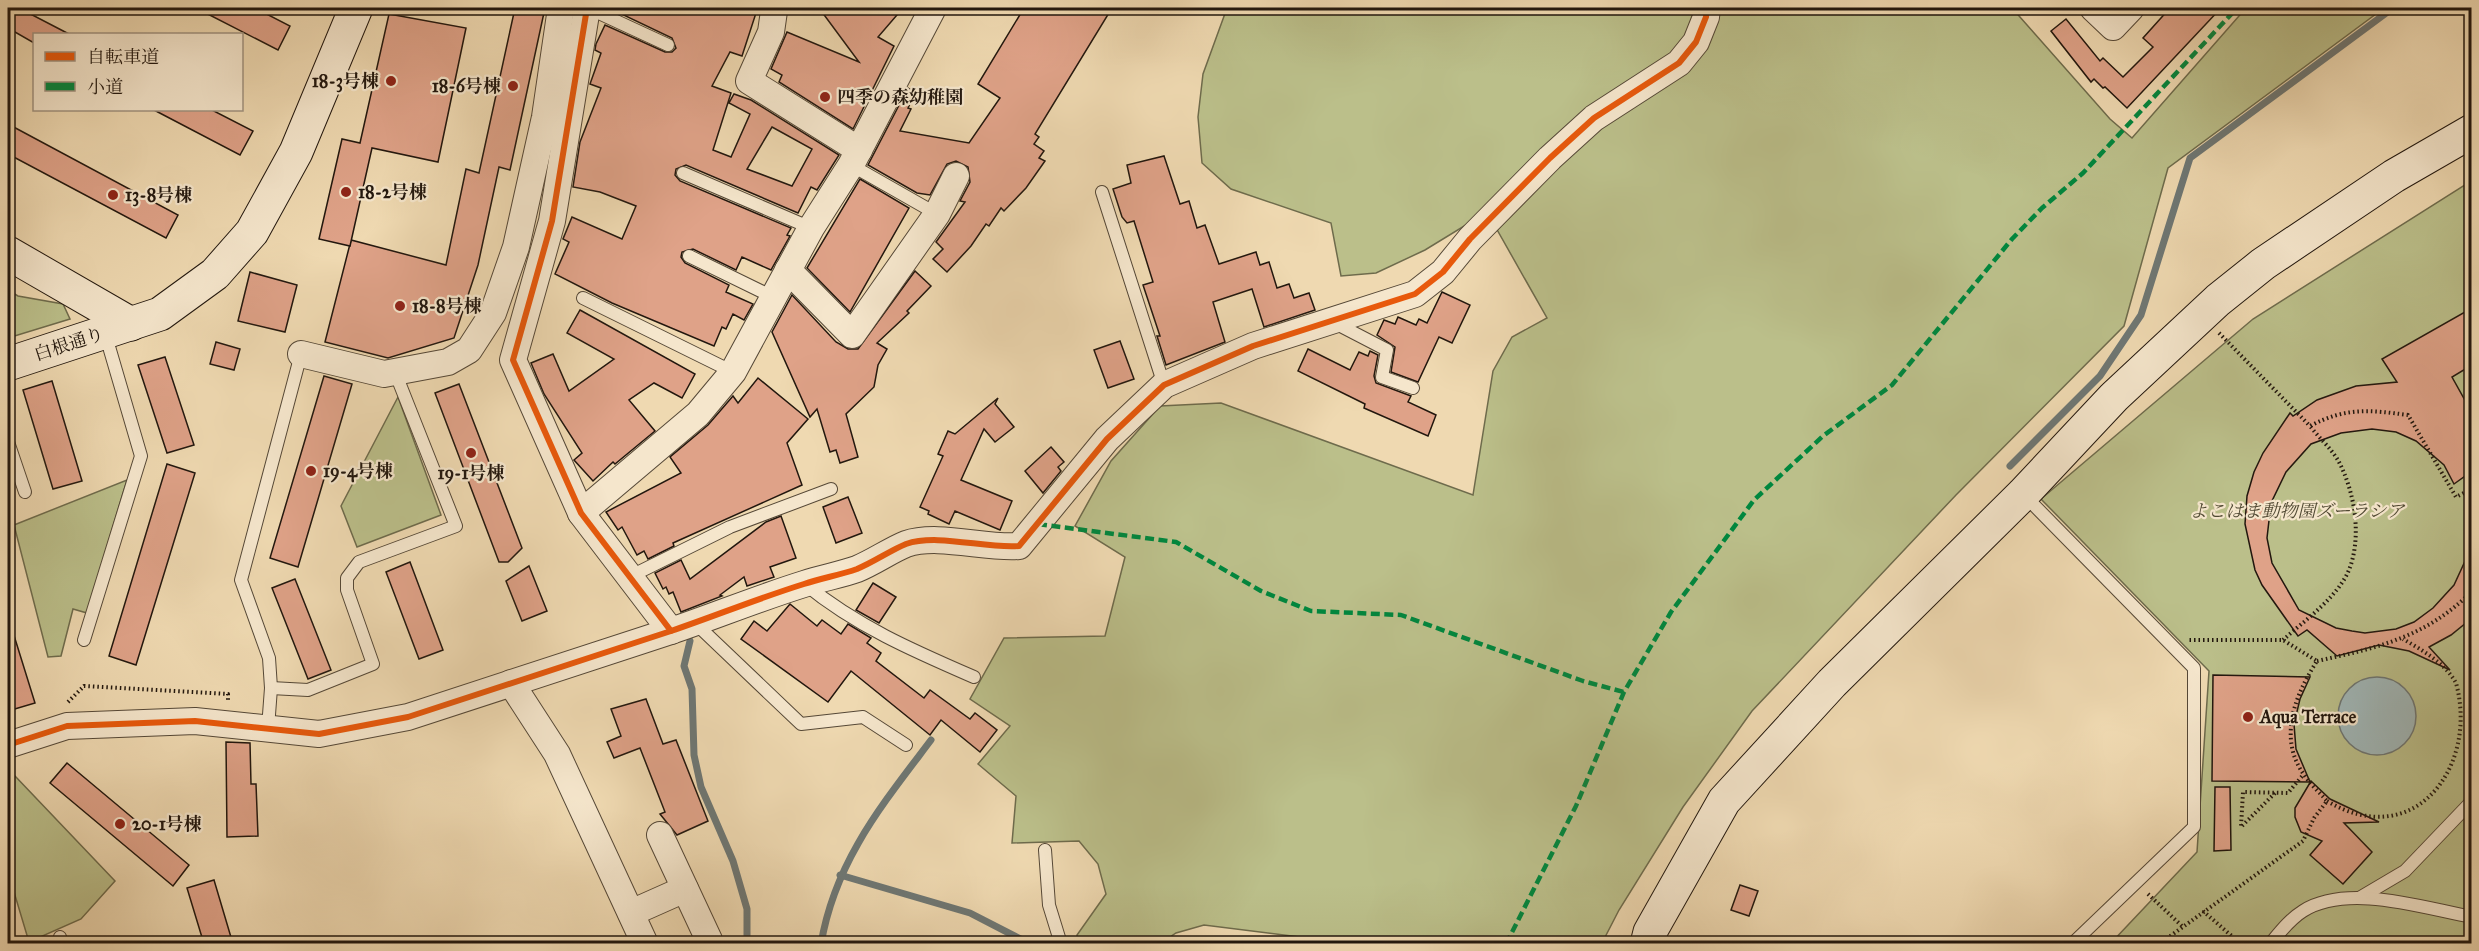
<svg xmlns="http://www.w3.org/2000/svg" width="2479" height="951" viewBox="0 0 2479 951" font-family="'IM FELL Great Primer','Noto Serif JP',serif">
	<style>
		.green { fill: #bbbf8a; stroke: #6e6b4c; stroke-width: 1.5 }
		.water { fill: #a0b7b8; stroke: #6e7774; stroke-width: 1.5 }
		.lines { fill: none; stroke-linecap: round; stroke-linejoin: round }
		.stream { stroke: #6e7774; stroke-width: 7 }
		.building { fill: #dfa288; stroke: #22170e; stroke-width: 1.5; fill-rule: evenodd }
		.lane-casing { stroke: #554837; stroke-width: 14 }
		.street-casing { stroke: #554837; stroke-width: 28 }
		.secondary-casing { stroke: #22170e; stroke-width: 35 }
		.path { stroke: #22170e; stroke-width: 4; stroke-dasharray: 1.5 3; stroke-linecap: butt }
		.lane { stroke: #f5e6cc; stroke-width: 12 }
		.street { stroke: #f5e6cc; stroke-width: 26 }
		.secondary { stroke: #f5e6cc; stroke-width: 33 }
		.quiet { stroke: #00873e; stroke-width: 4.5; stroke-dasharray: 9 4.5; stroke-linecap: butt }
		.cycleway-casing { stroke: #f5e6cc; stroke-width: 10 }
		.cycleway { stroke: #e8590c; stroke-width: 6 }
		.poi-dot { fill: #8f2418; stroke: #f5e6cc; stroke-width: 2 }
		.labels { text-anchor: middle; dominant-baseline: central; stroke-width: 4.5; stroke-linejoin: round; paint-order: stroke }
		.poi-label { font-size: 18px; font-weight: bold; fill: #22170e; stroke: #f5e6cc; text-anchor: start }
		.street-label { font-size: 18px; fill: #22170e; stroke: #f5e6cc }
		.park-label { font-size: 18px; font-style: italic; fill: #504933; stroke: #f5e6cc }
	</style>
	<rect width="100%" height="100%" fill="#efd9b1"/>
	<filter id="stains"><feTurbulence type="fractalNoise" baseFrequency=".00333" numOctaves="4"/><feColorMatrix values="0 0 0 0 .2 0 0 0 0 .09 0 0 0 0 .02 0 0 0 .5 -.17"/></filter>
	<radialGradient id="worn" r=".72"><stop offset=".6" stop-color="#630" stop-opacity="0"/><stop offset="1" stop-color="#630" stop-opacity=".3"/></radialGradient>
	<g class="green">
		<path d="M1227 8H2012L2110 119 2132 138 2246 8H2384L2168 168 2124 326 1956 495 1752 711 1683 807 1619 910 1602 943 1522 944 1493 940 1487 944H1355L1204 925 1176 933 1161 943H1077V935L1106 894 1098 864 1079 841 1012 843 1016 796 978 764 1010 726 970 699 1004 638 1105 636 1125 557 1075 526 1111 461 1160 406 1221 403 1473 495 1493 371 1512 337 1547 318 1487 212 1425 250 1376 273 1341 276 1331 223 1231 189 1202 163 1198 117 1203 74Z"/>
		<path d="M2471 181V943H2111L2197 852 2209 671 2041 499 2253 319Z"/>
		<path d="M8 290 18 296 63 304 70 319 8 338Z"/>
		<path d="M398 397 441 515 357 547 341 506Z"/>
		<path d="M127 480 87 613 73 609 61 656 48 657 14 525Z"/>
		<path d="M15 776 115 881 81 919 29 942 8 872V778Z"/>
	</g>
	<circle class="water" cx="2377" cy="716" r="39"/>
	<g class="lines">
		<g class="stream">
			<path d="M2010 466 2100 376 2141 315 2190 158 2393 8"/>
			<path d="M690 641 684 666 692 689 694 755 701 787 733 861 747 909V944"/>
			<path d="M840 875 970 913 1030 944"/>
			<path d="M821 944C835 861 882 805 931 740"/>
		</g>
	</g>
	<g class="building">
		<path d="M8 8H19L69 34H34V43L8 28Z"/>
		<path d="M196 8H255L290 26 278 50Z"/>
		<path d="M515 8H545L510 170 499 167 478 265 454 338 388 358 325 342 351 240 446 265 466 169 479 173Z"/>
		<path d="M614 8 746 9 756 13 742 56 730 52 712 86 731 93 713 150 731 157 750 114 729 103 734 94 751 100 839 155 817 190 811 187 798 213 686 165 676 169 675 175 680 181 791 228 787 235 790 236 771 270 742 257 736 270 693 249 682 252 681 257 685 263 729 285 726 292 753 304 744 320 733 314 726 329 722 327 714 346 612 303 555 274 569 242 563 239 572 217 622 239 636 206 600 192 573 187 580 142 601 88 590 84 601 53 595 50 596 44 605 25 665 52H672L676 48 672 38 613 10ZM772 127 812 149 792 186 747 169Z"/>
		<path d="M819 8H903L878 37 894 46 853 129 779 82 782 75 771 69 787 32 859 62Z"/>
		<path d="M1024 8H1112L1035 134 1039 137 1034 144 1044 151 1039 158 1045 161 1026 188 1004 211 1001 208 989 226 986 224 971 246 947 272 933 259 943 249 936 242 965 202 960 201 970 182 968 167 956 161 947 164 930 195 917 193 868 165 908 88 913 91 908 101 911 102 908 108 911 109 900 131 969 143 1000 98 978 84Z"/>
		<path d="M2170 8H2221L2127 108 2105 87 2103 88 2094 79 2091 82 2051 31 2066 19 2100 61 2103 58 2123 77 2153 47 2143 38Z"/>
		<path d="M389 14 466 28 438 162 372 148 350 246 319 239 342 139 360 143Z"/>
		<path d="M154 110H212L253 131 240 155Z"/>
		<path d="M8 124 178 215 166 238 8 154Z"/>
		<path d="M1164 156 1180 204 1189 201 1197 228 1205 225 1219 264 1256 252 1260 265 1269 262 1277 288 1289 284 1294 298 1309 293 1315 310 1264 327 1252 289 1213 302 1225 342 1166 365 1157 336H1160L1143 285 1153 282 1134 221 1127 223 1122 217 1113 189 1131 183 1127 165Z"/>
		<path d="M860 179 909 208 850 312 807 268Z"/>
		<path d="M915 271 931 286 907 311 909 313 877 343 887 349 878 365 874 387 846 414 858 457 840 463 836 450 830 452 817 409 810 417 772 332 792 295 836 342 848 349H858Z"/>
		<path d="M250 272 297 285 285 332 238 321Z"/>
		<path d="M1442 292 1470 305 1452 343 1439 337 1418 382 1391 372 1395 347 1377 335 1384 320 1395 324 1398 317 1416 325 1419 319 1427 323Z"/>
		<path d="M2472 308V365L2452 377 2472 413V471L2454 484 2444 465 2416 441 2396 432 2372 429 2341 433 2311 444 2286 472 2271 503 2267 538 2272 563 2299 610 2336 628 2352 631 2365 633 2396 629 2414 622 2433 608 2454 585 2472 546V618L2451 635 2429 647 2450 670 2409 651 2379 645 2337 656 2307 630 2298 636 2262 585 2255 570 2245 524 2247 496 2254 472 2263 453 2290 413 2293 416 2317 400 2356 386 2397 382 2382 359Z"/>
		<path d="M580 310 695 374 682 398 654 383 629 400 655 431 615 464 613 462 593 481 574 460 582 453 544 394 531 363 553 354 569 391 614 359 567 333Z"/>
		<path d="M1120 341 1134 379 1108 388 1094 350Z"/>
		<path d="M216 342 240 349 234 370 210 364Z"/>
		<path d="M1308 349 1350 370 1359 352 1368 356 1370 351 1378 355 1374 376 1376 383 1411 396 1408 402 1436 415 1428 436 1364 408 1365 404 1298 371Z"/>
		<path d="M165 357 194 445 167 453 138 365Z"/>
		<path d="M324 376 352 384 298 567 270 558Z"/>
		<path d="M758 378 808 419 787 443 802 485 673 543 674 546 648 559 644 551 637 555 622 527 618 530 606 512 681 473 670 457 708 425 733 396 738 403Z"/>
		<path d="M52 381 82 481 53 489 23 390Z"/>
		<path d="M459 384 522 548 508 562H499L435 393Z"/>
		<path d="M998 398 995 404 1014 427 995 442 984 429 961 480 1012 501 1000 530 955 511 949 524 928 514 929 511 920 507 943 456 938 454 948 431 955 434Z"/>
		<path d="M1051 447 1064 462 1058 467 1061 471 1043 493 1025 471Z"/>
		<path d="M167 464 195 473 136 665 109 656Z"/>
		<path d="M848 497 862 533 836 543 823 507Z"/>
		<path d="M781 516 796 558 770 567 774 577 747 586 744 577 720 595 722 596 681 612 673 592 669 594 666 587 663 589 655 573 681 560 690 579 766 522Z"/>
		<path d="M410 562 443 650 419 659 386 572Z"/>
		<path d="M529 566 547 611 522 621 506 581Z"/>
		<path d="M295 579 331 670 308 679 272 588Z"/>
		<path d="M873 583 896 597 879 623 856 610Z"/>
		<path d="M790 604 817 626 822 620 841 634 848 624 871 638 867 643 881 653 876 661 924 698 930 690 970 719 975 713 997 730 980 752 941 720 930 735 851 671 828 702 741 639 754 621 767 631Z"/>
		<path d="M12 629 35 703 8 711V630Z"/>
		<path d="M2213 675 2310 677 2300 699 2294 724 2296 749 2310 782 2212 781Z"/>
		<path d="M646 699 663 744 676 740 708 821 677 835 660 814 665 812 640 748 614 758 607 742 621 736 611 709Z"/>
		<path d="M226 742 250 743 251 784H256L258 836 227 837Z"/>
		<path d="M67 763 189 865 173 886 50 783Z"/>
		<path d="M2311 781 2330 799 2379 822 2344 823 2372 852 2343 884 2310 855 2322 841 2301 832 2295 817V808Z"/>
		<path d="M2215 787H2230L2231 850 2214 851Z"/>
		<path d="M214 880 233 944H204L187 888Z"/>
		<path d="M1740 885 1758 891 1749 916 1731 910Z"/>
	</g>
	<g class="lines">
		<g class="lane-casing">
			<g id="lane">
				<path d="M588 8 668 45"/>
				<path d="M851 165 937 214"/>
				<path d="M683 173 811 228"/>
				<path d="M1102 192 1164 385"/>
				<path d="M689 256 773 297"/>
				<path d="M583 298 733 372"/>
				<path d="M1333 322 1387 350 1382 377 1413 388"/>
				<path d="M8 442 25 492"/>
				<path d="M2023 494 2194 668V827L2072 944"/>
				<path d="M629 577 730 527 831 489"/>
				<path d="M805 584C856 626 914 651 974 677"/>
				<path d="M695 623 801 724 863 717 906 745"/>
				<path d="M84 640 141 456 105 333"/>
				<path d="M271 688 308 690 373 664 347 590V578L359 562 456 526 395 372"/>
				<path d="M268 728 271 688 269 658 241 580 301 354"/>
				<path d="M1045 850 1049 905 1061 944"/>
				<path d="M2361 897 2405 871 2472 801"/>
				<path d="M60 937 62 944"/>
				<path d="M2270 944C2280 932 2290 919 2303 911 2348 883 2423 908 2472 917"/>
			</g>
		</g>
		<g class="street-casing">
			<g id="street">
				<path d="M771 8 774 11 771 32 749 81 859 150"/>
				<path d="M2093 8 2113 27 2131 8"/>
				<path d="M788 270 852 335 937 214 956 176"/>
				<path d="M301 354 384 374 448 362 469 350 493 313 516 247 545 117 561 8"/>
				<path d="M581 513 698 414 733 372 811 228 851 165 933 8"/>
				<path d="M671 631C715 616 759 598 804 584 822 578 840 575 857 569 874 562 891 550 906 544 938 533 986 549 1019 546L1107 439 1164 385 1253 346 1415 294 1443 272 1470 239 1550 158 1594 118 1679 63 1696 42 1706 17 1707 8"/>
				<path d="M511 683 557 754 645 944"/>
				<path d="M8 745 67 726 195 721 319 734 408 717 671 631 581 513 513 360 552 221 587 8"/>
				<path d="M660 835 709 940"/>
				<path d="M631 913 685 889"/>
			</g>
		</g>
		<g class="secondary-casing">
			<g id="secondary">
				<path d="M8 253 131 324"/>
				<path d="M8 364 160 314 215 274 252 232 296 152 356 8"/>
				<path d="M1647 944 1650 932 1724 801 1832 683 2023 494 2114 397 2218 300 2263 264 2394 176 2472 131"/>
			</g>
		</g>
		<g class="path">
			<path d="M2219 333 2310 426C2346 407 2370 410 2408 415L2456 497 2472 489"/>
			<path d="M2283 640C2305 620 2337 598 2349 570 2362 537 2355 493 2339 462 2332 449 2319 438 2310 426"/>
			<path d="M2317 661C2377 648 2427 637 2472 591"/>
			<path d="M68 702 84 686 228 694V702"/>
			<path d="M2275 793 2241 827 2243 792 2288 793 2303 775"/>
			<path d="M2327 801C2414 853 2479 767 2456 683 2445 663 2422 650 2403 639"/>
			<path d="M2148 894 2182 926"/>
			<path d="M2203 911 2241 944"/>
			<path d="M2159 944 2303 841 2314 818 2327 801C2320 793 2311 785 2305 776 2277 739 2295 695 2317 661L2283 640H2189"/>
		</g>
		<use href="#lane" class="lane"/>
		<use href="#street" class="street"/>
		<use href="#secondary" class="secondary"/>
		<g class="quiet">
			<path d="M1038 524 1176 542 1261 591 1311 611 1401 615 1583 681 1624 692"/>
			<path d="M1506 944 1576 806 1624 692 1671 612 1754 500 1823 436 1892 385 2012 239 2042 208 2083 173 2237 8"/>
		</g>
		<g class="cycleway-casing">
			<g id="cycleway">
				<path d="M671 631C715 616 759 598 804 584 822 578 840 575 857 569 874 562 891 550 906 544 938 533 986 549 1019 546L1107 439 1164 385 1253 346 1415 294 1443 272 1470 239 1550 158 1594 118 1679 63 1696 42 1706 17 1707 8"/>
				<path d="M8 745 67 726 195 721 319 734 408 717 671 631 581 513 513 360 552 221 587 8"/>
			</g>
		</g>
		<use href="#cycleway" class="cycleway"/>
	</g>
	<g class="poi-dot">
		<circle cx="391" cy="81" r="6"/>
		<circle cx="513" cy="86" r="6"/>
		<circle cx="825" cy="97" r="6"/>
		<circle cx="346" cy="192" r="6"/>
		<circle cx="113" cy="195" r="6"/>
		<circle cx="400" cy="306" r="6"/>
		<circle cx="471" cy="453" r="6"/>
		<circle cx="311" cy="471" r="6"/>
		<circle cx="2248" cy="717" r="6"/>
		<circle cx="120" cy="824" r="6"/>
	</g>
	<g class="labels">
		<g class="poi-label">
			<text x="379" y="81" text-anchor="end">18-3号棟</text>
			<text x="501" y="86" text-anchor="end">18-6号棟</text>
			<text x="837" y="97">四季の森幼稚園</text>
			<text x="358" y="192">18-2号棟</text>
			<text x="125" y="195">13-8号棟</text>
			<text x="412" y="306">18-8号棟</text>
			<text x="323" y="471">19-4号棟</text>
			<text x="471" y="473" text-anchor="middle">19-1号棟</text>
			<text x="2260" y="717">Aqua Terrace</text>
			<text x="132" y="824">20-1号棟</text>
		</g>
		<g class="street-label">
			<text transform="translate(69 344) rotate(-18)">白根通り</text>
		</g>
		<g class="park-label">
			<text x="2297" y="511">よこはま動物園ズーラシア</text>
		</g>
	</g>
	<rect width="2479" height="951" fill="none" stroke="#efd9b1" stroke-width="30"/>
	<rect x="9" y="9" width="2461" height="933" fill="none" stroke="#22170e" stroke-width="3"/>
	<rect x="15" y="15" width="2449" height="921" fill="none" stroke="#22170e" stroke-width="1.5"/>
	<rect x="33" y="33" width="210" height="78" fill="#f5e6cc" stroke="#a19380" stroke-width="1.5"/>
	<rect x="45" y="52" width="30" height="9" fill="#e8590c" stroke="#a19380" stroke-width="1.5"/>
	<text x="87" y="63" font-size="18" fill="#22170e">自転車道</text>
	<rect x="45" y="82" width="30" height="9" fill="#00873e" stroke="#a19380" stroke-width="1.5"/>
	<text x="87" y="93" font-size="18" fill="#22170e">小道</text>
	<rect width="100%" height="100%" filter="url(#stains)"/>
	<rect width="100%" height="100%" fill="url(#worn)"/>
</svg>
